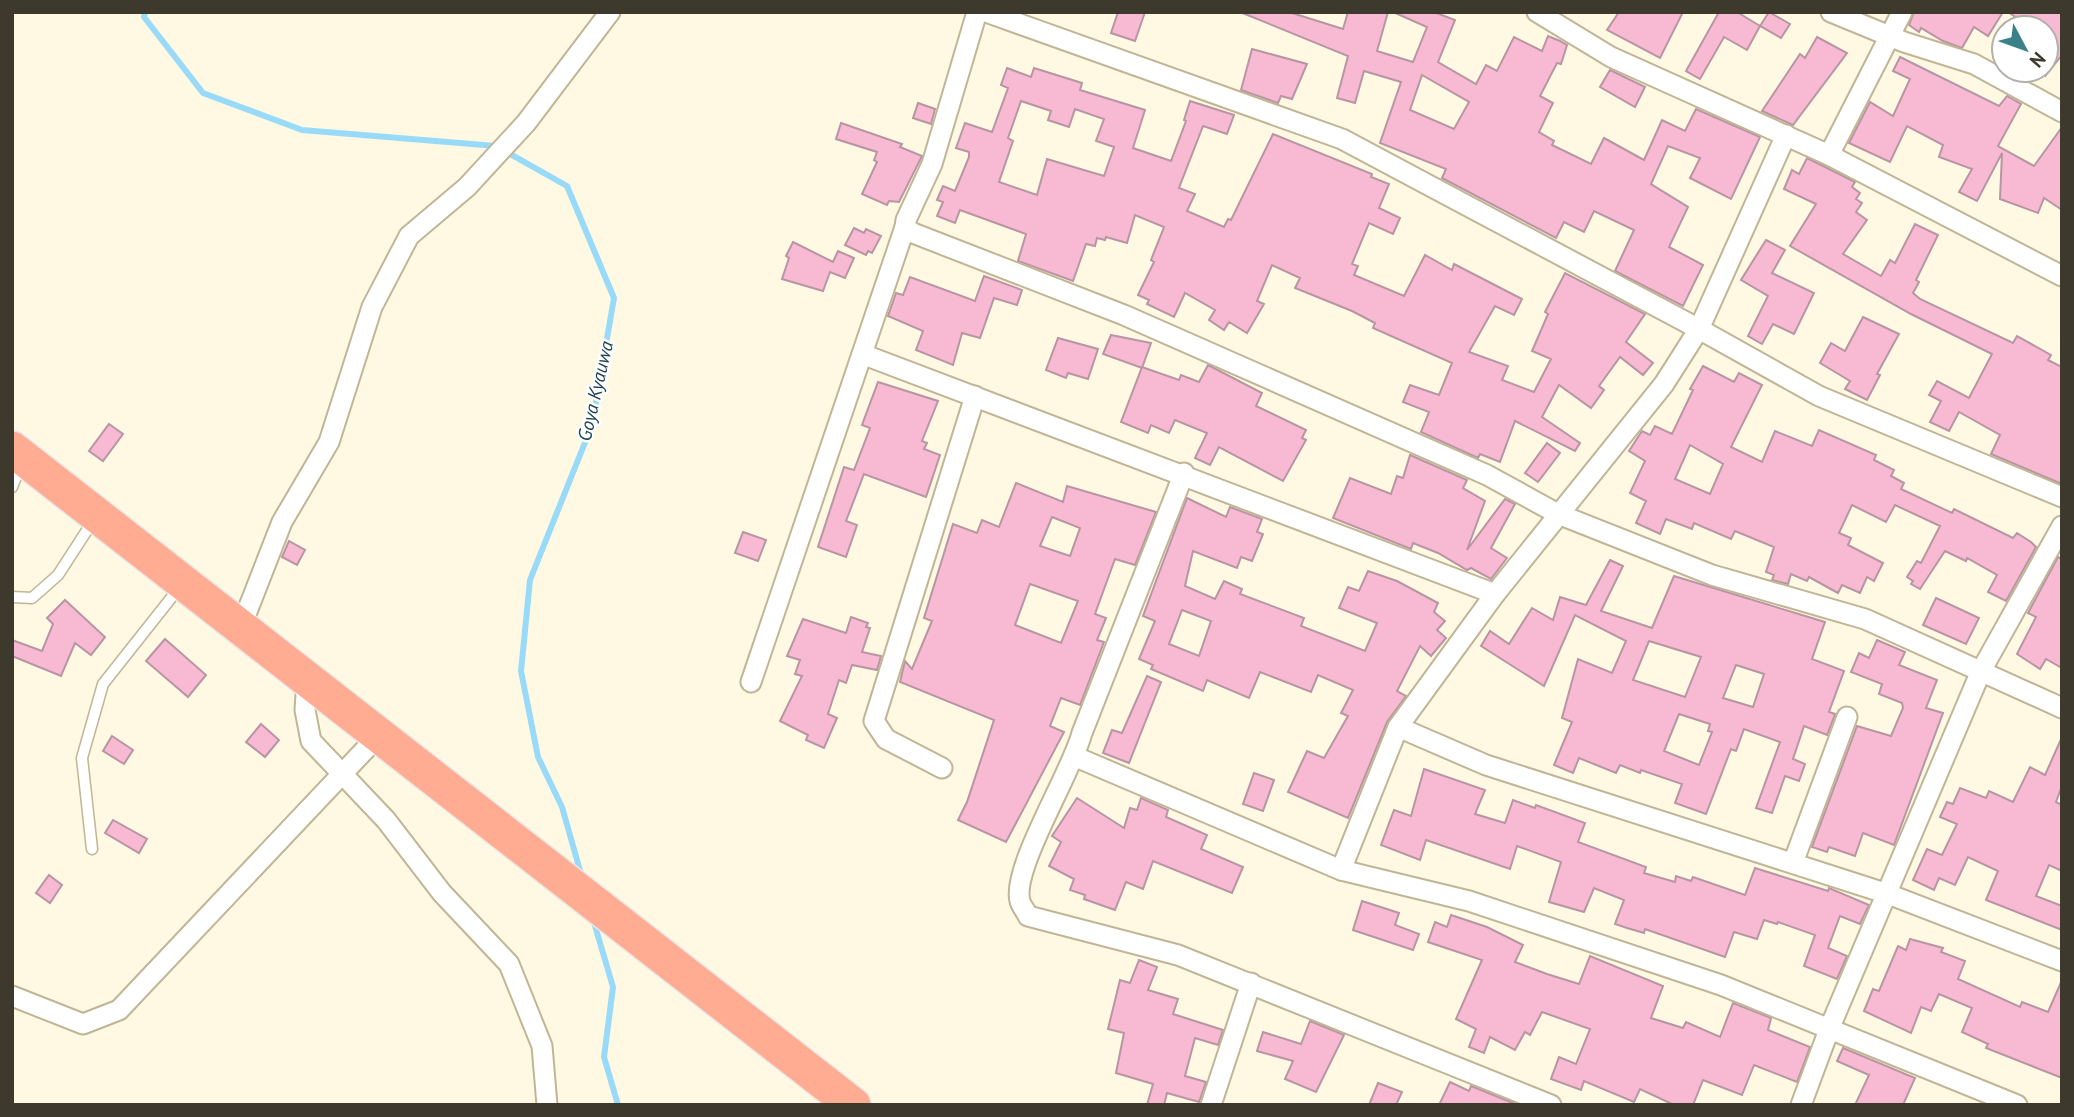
<svg xmlns="http://www.w3.org/2000/svg" width="2074" height="1117" viewBox="0 0 2074 1117" font-family="'PT Sans',sans-serif">
	<style>
		.lines { fill: none; stroke-linecap: round; stroke-linejoin: round }
		.stream { stroke: #9adaf9; stroke-width: 6 }
		.building { fill: #f8bad3; stroke: #b895a3; stroke-width: 2; fill-rule: evenodd }
		.lane-casing { stroke: #c0b595; stroke-width: 13 }
		.street-casing { stroke: #c0b595; stroke-width: 23 }
		.highway-casing { stroke: #e8e7e6; stroke-width: 38 }
		.lane { stroke: #fff; stroke-width: 10 }
		.street { stroke: #fff; stroke-width: 19 }
		.highway { stroke: #ffac93; stroke-width: 35 }
		.labels { text-anchor: middle; dominant-baseline: central; stroke-width: 5; stroke-linejoin: round; paint-order: stroke }
		.water-label { font-size: 19px; font-style: italic; fill: #1e4353; stroke: #fff }
	</style>
	<rect width="100%" height="100%" fill="#fff9e4"/>
	<g class="lines">
		<g class="stream">
			<path d="M145 12 144 17 203 93 302 130 496 146 567 186 614 298 592 425 530 580 521 671 538 757 562 807 581 874"/>
			<path d="M593 919 613 987 604 1057 618 1105"/>
		</g>
	</g>
	<g class="building">
		<path d="M1118 12H1145L1135 41 1111 33Z"/>
		<path d="M1240 12H1289L1343 29 1348 12H1388L1377 51 1413 62 1427 27 1393 12H1434L1455 20 1438 62 1476 84 1486 65 1497 71 1514 37 1542 51 1548 36 1560 41 1567 45 1561 64 1557 63 1540 96 1553 103 1539 132 1554 141 1552 145 1591 164 1604 138 1644 160 1662 120 1685 131 1696 109 1760 137 1731 199 1690 178 1700 158 1668 146 1651 184 1688 207 1669 247 1703 265 1683 306 1615 271 1634 230 1594 211 1584 232 1564 222 1556 238 1442 178 1446 169 1380 143 1401 82 1364 71 1355 103 1337 98 1348 56ZM1422 75 1469 102 1454 129 1410 110Z"/>
		<path d="M1619 12H1683L1660 58 1607 30Z"/>
		<path d="M1719 12H1737L1760 26 1769 12 1790 24 1781 38 1760 26 1747 50 1724 37 1700 79 1686 71Z"/>
		<path d="M1914 12H2003L1988 36 1974 27 1962 48 1943 41 1921 28 1919 32 1909 25Z"/>
		<path d="M2008 12H2062V55L2046 75V28H2032Z"/>
		<path d="M1817 37 1847 53 1793 125 1762 111 1800 54 1805 58Z"/>
		<path d="M1252 49 1307 64 1292 99 1281 96 1278 103 1241 90Z"/>
		<path d="M1900 57 1999 106 2007 96 2021 104 1998 146 2034 166 2062 127V210L2044 198 2038 213 2000 199 2002 153 1977 201 1959 192 1972 169 1939 157 1943 145 1907 126 1890 162 1849 143 1870 102 1893 116 1910 79 1893 71Z"/>
		<path d="M1007 68 1031 77 1034 68 1082 83 1080 90 1145 110 1133 148 1171 161 1186 121 1184 120 1190 101 1234 115 1227 134 1203 126 1179 188 1195 194 1187 211 1224 227 1228 219 1231 220 1273 134 1372 174 1371 177 1389 184 1379 208 1400 218 1393 234 1369 223 1352 264 1358 266 1354 275 1404 296 1425 255 1452 270 1454 264 1522 299 1514 315 1495 306 1469 352 1508 366 1502 380 1534 392 1551 359 1532 351 1548 314 1545 312 1565 273 1645 314 1626 342 1653 363 1643 375 1620 357 1599 386 1604 390 1591 408 1559 385 1542 417 1580 443 1575 451 1515 421 1500 462 1480 454 1478 458 1421 432 1429 412 1403 402 1410 385 1439 395 1452 363 1373 328 1375 323 1352 311 1295 288 1300 278 1272 265 1257 301 1264 304 1247 333 1229 322 1224 330 1209 320 1215 310 1185 293 1174 317 1147 304 1149 300 1138 295 1154 262 1151 260 1164 227 1135 215 1127 243 1106 237 1105 240 1097 238 1095 246 1086 244 1073 281 1018 261 1026 234 960 210 955 223 937 216 943 202 937 200 943 186 955 191 969 157V152L956 148 965 123 992 132 1008 88 1001 85ZM1021 101 1051 111 1048 120 1069 127 1075 109 1104 119 1096 141 1114 147 1104 176 1047 159 1037 195 999 182 1013 141 1008 138Z"/>
		<path d="M1610 70 1645 87 1635 107 1600 87Z"/>
		<path d="M918 103 935 109 931 124 913 118Z"/>
		<path d="M841 123 902 144 900 147 922 156 899 202 889 201 887 205 862 194 877 162 874 160 877 152 836 139Z"/>
		<path d="M1807 158 1855 182 1852 187 1860 193 1856 199 1862 203 1856 212 1867 220 1843 254 1881 276 1890 260 1895 263 1915 224 1938 235 1916 280 1919 282 1913 293 1920 299 2013 343 2017 336 2051 355 2048 360 2062 367V484L1991 454 2000 435 1959 412 1949 431 1930 422 1941 401 1929 395 1937 381 1969 398 1992 354 1911 314 1790 246 1816 204 1784 189 1792 170 1799 174Z"/>
		<path d="M854 228 864 233 866 229 881 236 872 253 868 251 866 255 845 245Z"/>
		<path d="M1766 240 1785 250 1772 273 1814 293 1794 334 1773 324 1762 344 1748 336 1768 296 1741 280Z"/>
		<path d="M793 242 833 262 838 251 854 258 845 278 830 272 823 291 782 279 789 258 786 256Z"/>
		<path d="M984 276 1022 290 1017 305 994 298 980 338 962 333 953 365 916 350 923 331 888 316 896 293 903 295 910 277 975 301Z"/>
		<path d="M1863 317 1899 334 1877 374 1880 375 1867 400 1845 389 1850 381 1820 363 1831 343 1845 351Z"/>
		<path d="M1111 335 1151 343 1142 368 1103 354Z"/>
		<path d="M1058 338 1098 349 1088 379 1068 373 1066 378 1046 370Z"/>
		<path d="M1208 365 1262 393 1256 406 1306 430 1302 438 1306 440 1283 481 1219 447 1210 465 1195 458 1207 433 1175 420 1169 433 1151 425 1148 433 1121 422 1142 367 1179 380 1181 375 1199 382Z"/>
		<path d="M1703 366 1734 382 1739 373 1762 385 1731 447 1762 462 1775 431 1812 446 1819 430 1876 455 1874 460 1894 470 1891 476 1904 483 1901 489 1952 513 1954 509 2013 538 2017 533 2031 542 2036 547 2006 601 1988 592 1997 575 1967 558 1966 561 1945 551 1920 589 1911 584 1913 581 1907 577 1917 561 1921 563 1940 526 1895 505 1886 522 1852 505 1839 533 1851 538 1848 545 1883 563 1874 581 1867 577 1860 593 1842 585 1838 593 1809 577 1807 581 1791 574 1788 584 1772 580 1774 575 1766 572 1774 547 1735 531 1731 539 1694 523 1692 529 1666 519 1660 534 1636 523 1646 501 1630 493 1645 461 1629 451 1642 431 1650 435 1655 426 1672 434 1693 390 1690 389ZM1690 445 1723 464 1710 494 1675 479Z"/>
		<path d="M878 382 938 401 922 441 927 443 924 449 940 455 926 497 864 474 846 521 857 525 846 557 818 547 844 467 854 470 870 428 862 425Z"/>
		<path d="M109 424 123 434 103 461 89 451Z"/>
		<path d="M1547 443 1560 453 1538 482 1525 473Z"/>
		<path d="M1410 455 1467 480 1463 488 1485 501 1467 550 1505 499 1515 504 1491 548 1507 558 1491 579 1471 568 1467 570 1438 553 1413 543 1411 549 1333 518 1350 478 1391 494 1397 476 1403 478Z"/>
		<path d="M1016 483 1063 502 1067 486 1156 512 1135 565 1115 559 1095 614 1106 618 1097 640 1104 642 1080 705 1061 698 1050 726 1064 732 1006 842 958 820 967 802 994 720 900 682 905 661 912 669 932 621 924 618 953 524 977 533 982 520 999 527ZM1052 517 1080 528 1070 556 1040 546ZM1030 584 1078 601 1061 643 1015 625Z"/>
		<path d="M1187 498 1226 517 1230 507 1262 519 1257 532 1263 534 1252 561 1241 557 1237 568 1193 551 1185 586 1215 599 1224 581 1242 589 1240 594 1304 618 1301 626 1365 651 1377 623 1339 608 1348 587 1359 591 1368 571 1397 581 1438 603 1434 612 1445 621 1437 630 1446 638 1431 656 1420 646 1397 691 1406 696 1387 722 1348 818 1288 792 1307 751 1324 758 1348 716 1341 713 1353 690 1318 675 1311 692 1260 672 1249 698 1207 680 1203 691 1151 669 1153 665 1139 659 1155 621 1143 616ZM1182 610 1211 621 1199 656 1169 644Z"/>
		<path d="M743 532 766 540 758 561 735 553Z"/>
		<path d="M289 541 305 550 297 565 282 557Z"/>
		<path d="M2058 557 2062 559V668L2046 659 2040 669 2017 654 2036 617 2028 613Z"/>
		<path d="M1610 560 1623 566 1601 611 1652 628 1674 576 1825 622 1812 659 1844 671 1829 712 1835 714 1834 717 1827 735 1804 726 1793 759 1805 764 1799 781 1785 776 1772 813 1756 808 1780 742 1744 729 1736 751 1731 749 1706 814 1675 803 1682 784 1641 770 1640 773 1620 765 1616 773 1579 758 1573 773 1554 765 1572 722 1562 718 1578 659 1612 673 1626 641 1575 615 1544 686 1481 646 1490 631 1509 644 1532 608 1553 620 1560 597 1586 605ZM1649 641 1701 657 1685 697 1633 680ZM1736 665 1764 674 1753 707 1723 698ZM1679 714 1710 724 1708 731 1712 732 1699 765 1664 751Z"/>
		<path d="M1936 598 1979 618 1966 644 1923 625Z"/>
		<path d="M65 600 105 637 91 655 75 643 61 676 12 656V640L42 651 53 624 47 618Z"/>
		<path d="M851 617 868 623 866 627 870 628 862 652 881 656 877 670 852 665 846 683 839 680 828 714 837 718 824 748 806 740 808 735 780 721 802 676 795 674 800 660 787 656 803 619 846 633Z"/>
		<path d="M165 639 206 675 188 697 146 661Z"/>
		<path d="M1877 640 1905 652 1899 665 1937 680 1926 708 1943 713 1894 845 1863 833 1855 856 1829 847 1827 852 1812 847 1857 726 1891 736 1903 708 1902 703 1879 694 1882 684 1851 672 1859 653 1869 658Z"/>
		<path d="M1147 676 1161 682 1129 763 1103 753 1112 730 1122 733Z"/>
		<path d="M261 724 279 740 265 757 246 742Z"/>
		<path d="M112 736 133 750 124 764 103 751Z"/>
		<path d="M2062 737V786L2056 802 2062 805V871L2049 865 2036 896 2062 906V930L1986 900 1998 871 1968 857 1955 885 1939 878 1934 890 1913 880 1927 849 1942 855 1957 824 1940 817 1947 802 1953 804 1960 788 1986 798 1989 791 2013 802 2030 767 2045 775Z"/>
		<path d="M1424 769 1485 790 1475 814 1505 823 1513 800 1535 808 1536 805 1585 823 1578 842 1646 867 1644 873 1675 882 1676 876 1691 881 1693 877 1745 895 1755 868 1828 891 1829 888 1869 905 1860 924 1840 916 1828 948 1847 956 1837 979 1804 966 1815 935 1778 922 1777 924 1764 920 1757 939 1734 932 1725 957 1645 929 1644 933 1627 928 1615 924 1624 900 1594 888 1584 912 1549 902 1561 862 1517 846 1510 869 1426 840 1420 860 1381 845 1394 810 1411 816Z"/>
		<path d="M1254 773 1274 780 1263 811 1243 804Z"/>
		<path d="M1077 798 1124 828 1130 808 1137 810 1141 798 1168 810 1166 817 1207 835 1201 849 1243 867 1232 893 1153 861 1143 889 1126 882 1115 910 1084 899 1085 895 1070 890 1074 879 1049 866 1061 842 1052 836Z"/>
		<path d="M113 820 147 839 139 853 105 833Z"/>
		<path d="M49 875 62 885 50 903 36 893Z"/>
		<path d="M1362 901 1399 913 1395 925 1419 934 1413 950 1353 930Z"/>
		<path d="M1451 915 1487 927 1523 945 1515 962 1547 974 1579 984 1590 956 1663 986 1651 1018 1683 1028 1686 1022 1720 1037 1733 1003 1771 1018 1768 1030 1810 1047 1797 1082 1754 1065 1742 1095 1703 1080 1693 1105H1674L1640 1089 1634 1102 1584 1081 1581 1090 1551 1079 1559 1057 1576 1064 1590 1029 1542 1012 1530 1035 1525 1032 1515 1050 1490 1037 1484 1053 1469 1047 1476 1029 1456 1019 1482 960 1428 942 1435 922 1447 927Z"/>
		<path d="M1910 939 1943 948 1941 952 1965 961 1958 979 2020 1007 2022 1002 2048 1012 2062 980V1078L1986 1048 1988 1044 1962 1032 1972 1008 1939 994 1931 1011 1921 1007 1911 1033 1864 1011 1873 989 1879 991 1898 946 1906 950Z"/>
		<path d="M1139 960 1157 967 1148 990 1178 999 1173 1014 1223 1030 1218 1045 1195 1038 1185 1076 1206 1082 1199 1102 1167 1093 1164 1105H1147L1153 1084 1116 1073 1124 1033 1108 1029 1120 980 1130 983Z"/>
		<path d="M1310 1021 1344 1035 1316 1092 1285 1079 1293 1061 1257 1051 1263 1032 1301 1044Z"/>
		<path d="M1843 1048 1915 1078 1903 1105H1855L1869 1075 1837 1061Z"/>
		<path d="M1450 1082 1469 1091 1471 1086 1518 1105H1439Z"/>
		<path d="M1378 1083 1402 1092 1396 1105H1369Z"/>
	</g>
	<g class="lines">
		<g class="lane-casing">
			<g id="lane">
				<path d="M12 487 21 465"/>
				<path d="M12 597 32 598 58 575 93 521"/>
				<path d="M92 849 82 758 103 684 179 588"/>
			</g>
		</g>
		<g class="street-casing">
			<g id="street">
				<path d="M977 12 932 164 906 220 905 227 913 233 1124 315 1487 475 1558 514 1712 575 1865 619 2062 708"/>
				<path d="M986 12 1342 139 1699 329 1819 396 2062 497"/>
				<path d="M1537 12 1611 57 1829 155 2062 276"/>
				<path d="M1831 12 1904 42 1974 64 2062 112"/>
				<path d="M1829 155 1902 12"/>
				<path d="M862 354 1495 594"/>
				<path d="M1184 473 1082 733C1072 772 1011 869 1020 901 1021 906 1026 911 1028 916L1178 955 1551 1105"/>
				<path d="M241 627 282 522 329 442 372 307 409 236 467 187 526 123 610 12"/>
				<path d="M307 679 305 710 311 741 386 820 442 893 509 964 542 1046 547 1105"/>
				<path d="M751 682 905 227"/>
				<path d="M1398 727 1486 765 1888 894 2062 961"/>
				<path d="M1076 757 1341 870 1469 901 1721 985 2017 1105"/>
				<path d="M942 768 886 739 874 721 975 396"/>
				<path d="M1793 863 1847 717"/>
				<path d="M1341 870 1398 727 1495 594 1664 384 1699 329 1786 135"/>
				<path d="M12 996 83 1024 119 1010 378 736"/>
				<path d="M1211 1105 1251 983"/>
				<path d="M1801 1105 1830 1027 1981 671 2062 526"/>
			</g>
		</g>
		<g class="highway-casing">
			<path id="highway" d="M12 449 853 1105"/>
		</g>
		<use href="#lane" class="lane"/>
		<use href="#street" class="street"/>
		<use href="#highway" class="highway"/>
	</g>
	<g class="labels">
		<g class="water-label">
			<text transform="translate(595 391) rotate(-77)">Goya Kyauwa</text>
		</g>
	</g>
	<rect width="2074" height="1117" fill="none" stroke="#3d392c" stroke-width="28"/>
	<g transform="translate(2025 49) rotate(131)"><circle r="33" fill="#ffffff" stroke="#b1b0ab" stroke-width="2"/>
	<path d="M0-5L12 26L0 18L-12 26Z" fill="#398089"/>
	<text y="-10" font-size="19" font-weight="bold" text-anchor="middle" fill="#3d392c">N</text>
	</g>
</svg>
